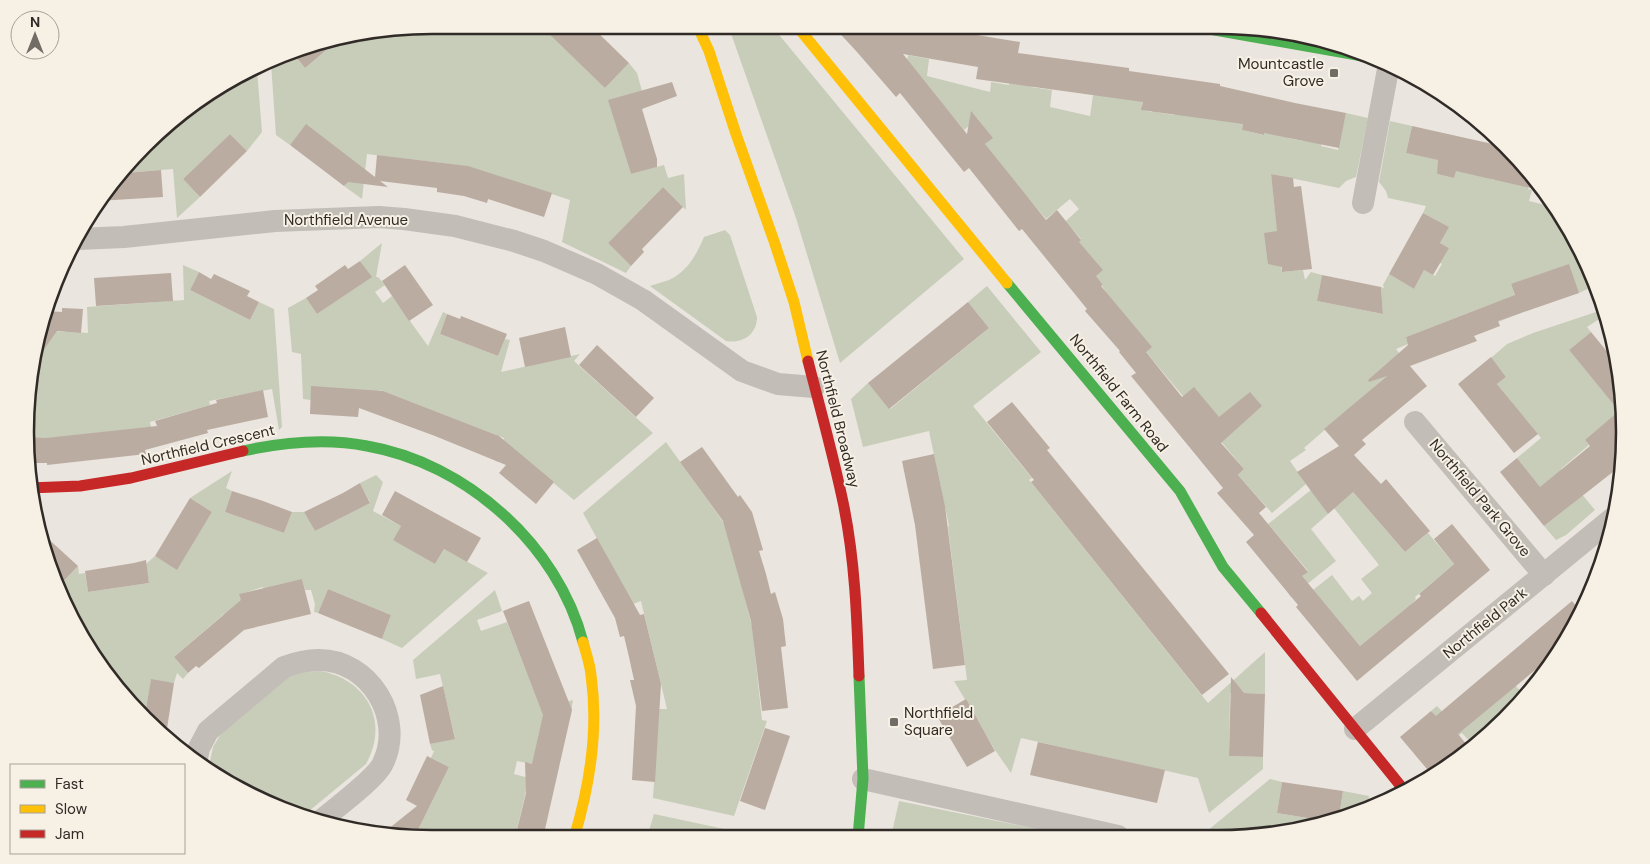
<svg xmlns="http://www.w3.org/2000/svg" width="1650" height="864" viewBox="0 0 1650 864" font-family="'DM Sans',sans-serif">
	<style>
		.green { fill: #c8cdba }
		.building { fill: #bbaca2 }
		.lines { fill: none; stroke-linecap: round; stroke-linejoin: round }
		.street { stroke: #c2bdb7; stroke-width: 22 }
		.fast { stroke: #4caf50; stroke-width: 11 }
		.slow { stroke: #ffc107; stroke-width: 11 }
		.jam { stroke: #c62828; stroke-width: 11 }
		.poi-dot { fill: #726c67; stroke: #f6f0e5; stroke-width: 2 }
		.labels { text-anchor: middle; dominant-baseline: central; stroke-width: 4; stroke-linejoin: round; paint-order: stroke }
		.poi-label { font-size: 15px; fill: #312b27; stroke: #f6f0e5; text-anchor: end }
		.street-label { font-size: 15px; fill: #312b27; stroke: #f6f0e5 }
		.rim { fill: none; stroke: #312b27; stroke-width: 2.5 }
	</style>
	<rect width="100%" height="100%" fill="#eae5de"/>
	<g class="green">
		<path d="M430 25 535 33V25H559L605 88 629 63 637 73 642 91 609 101 631 174 664 165 668 178 684 174 686 210 663 187 608 243 631 266 626 273 562 242 570 200 466 166 367 154 362 199 344 186 360 166 306 125 290 145 276 135 271 63 292 52 305 68 337 41Z"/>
		<path d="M728 25H771L964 259 840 363 796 218Z"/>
		<path d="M908 55 929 59 927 76 990 92 991 82 1009 85 1011 72 1032 77 1031 87 1052 90 1050 107 1090 116 1094 89C1115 98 1120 100 1143 97L1142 110 1152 112 1154 99 1156 112 1174 115 1176 102 1244 118 1242 130 1263 135 1266 122 1288 138 1303 141 1306 131 1323 134 1321 146 1338 150 1346 113 1368 118 1356 177 1346 181 1339 188 1271 174 1282 272 1303 270 1305 280 1311 272 1322 275 1317 301 1383 314 1381 287 1384 288 1383 285 1389 274 1414 289 1424 270 1435 276 1442 264 1431 258 1449 248 1440 243 1448 227 1423 213 1426 206 1388 198 1386 191 1379 182 1390 121 1412 126 1406 153 1440 160 1437 174 1454 178 1457 164 1494 180 1531 178 1528 189 1532 190 1529 201 1549 206 1550 200 1571 229 1596 285 1579 293 1511 284 1521 313 1498 322 1492 304 1406 337 1408 344 1396 349 1399 353 1390 373 1304 448 1306 450 1290 461 1306 484 1272 513 1238 475 1244 469 1146 352 1102 286 1103 285 1072 247 1081 239 1068 224 1057 229 1079 209 1070 199 1046 219 1029 199 979 149 992 138 977 119 964 130 921 78 905 74Z"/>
		<path d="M257 70 262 132 247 151 230 134 183 179 200 197 177 218 173 169 125 173 184 109Z"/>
		<path d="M725 230 730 235 757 317C757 334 743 344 726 341L650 286C656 284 663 282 669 280 687 272 697 254 704 237Z"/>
		<path d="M382 243 376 277H378L385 285 375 292 383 303 392 296 428 346 443 312 447 314 440 334 498 356 505 339 510 340 501 372 580 354 574 361 653 433 574 500 509 446 499 462 495 461 504 438 380 390 371 412 369 391 311 400 303 399 301 354 292 352 288 308 306 298 317 314 371 277 360 261Z"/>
		<path d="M183 265 199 272 190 290 250 320 259 302 274 309 282 427 279 430 272 389 209 401 210 405 150 422 151 427 38 439 27 437 26 406 36 341 48 342 49 331 88 333 87 307 184 300Z"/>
		<path d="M987 286 1041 352 973 406 1032 478 1029 480 1031 482 1208 703 1265 652V694L1230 693 1229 756 1263 757V769L1209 813 1198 778 1021 738 1011 773 995 750 954 681 967 680 948 527 949 526 929 431 863 447 851 399 868 383 890 409 989 328 968 302Z"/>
		<path d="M1605 309 1607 314 1587 327 1591 332 1569 350 1623 415 1624 454 1606 432 1585 440 1589 445 1561 469 1595 510 1566 535 1556 540 1544 526 1573 503 1544 493 1517 458 1541 438 1497 384 1506 377 1491 358 1507 344 1533 333Z"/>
		<path d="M666 442 726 526 752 626 762 720 767 721 734 816 653 798 659 709H667L641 601 633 604 583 513Z"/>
		<path d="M232 471 226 488 232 491 225 512 284 533 292 512H304L315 531 370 502 360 483 376 475 383 482 373 511 401 526 393 540 426 539 418 554 435 564 444 549 488 573 402 648 382 639 391 615 328 589 318 613 314 612 315 604 311 590H305L302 579 266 601 263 587 240 594 248 626 224 614 174 657 188 673 183 679 177 673 174 683 151 680 144 720 67 612 57 580 62 583 78 566 79 574 85 573 88 592 149 583 146 564 155 556 177 569 212 512 190 498Z"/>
		<path d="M1311 490 1328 514 1311 529 1336 561 1291 597 1286 590 1308 571 1268 524Z"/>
		<path d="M1352 491 1405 552 1428 533 1454 564 1415 597 1416 599 1409 606 1360 646 1313 590 1332 575 1352 601 1359 596 1363 601 1372 593 1361 579 1379 565 1334 508Z"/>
		<path d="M495 590 502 611 477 620 481 631 507 622 541 709 573 700 570 718 532 764 517 761 514 774 529 778 515 838H416L418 836 416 834 449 767 431 758 434 751 432 750 430 744 455 738 440 674 416 679 413 660Z"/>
		<path d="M320 671C366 679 390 721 366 764L303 816 252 797 209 766 213 747 222 732 284 678 299 672Z"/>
		<path d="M1515 685 1526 697 1524 700 1471 750 1470 748 1473 745 1462 733 1448 744 1449 733 1431 711 1437 706 1461 731Z"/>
		<path d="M1270 779 1282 782 1277 813 1326 821 1271 835 1201 836Z"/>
		<path d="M1343 791 1369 796 1367 810 1339 817Z"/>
		<path d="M899 801 1071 836 891 837Z"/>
		<path d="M654 814 729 830V837H647Z"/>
	</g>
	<g class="building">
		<path d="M540 25H590L629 63 605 88Z"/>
		<path d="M832 25 922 26 1020 42 1018 53 1129 68V71L1220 84V86L1295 103 1346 113 1339 148 1264 133V135L1242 130 1243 124 1141 110 1143 102 976 79 978 67 903 54 967 134 971 111 993 138 985 144 1046 220 1057 210 1081 240 1079 242 1103 270 1096 276 1103 285 1101 286 1152 347 1146 352 1182 397 1194 387 1219 417 1250 392 1262 406 1221 443 1244 469 1238 475 1266 507 1259 513 1308 572 1302 576 1360 646 1421 596 1419 594 1454 564 1434 539 1452 524 1490 570 1357 681 1296 607 1298 605 1246 542 1254 535 1217 493 1223 488 1131 376 1136 373 1119 352 1120 351 1085 311 1087 309 1022 229 1019 231 969 168 964 172 900 93 896 97 857 52Z"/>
		<path d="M337 41 305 68 292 52 301 47Z"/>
		<path d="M672 82 677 96 642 109 657 159V167L631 174 608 100Z"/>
		<path d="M306 124 375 177 377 155 468 166 552 193 544 217 488 199 487 203 464 196 437 192V188L380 181 388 187 348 182 344 186 290 145Z"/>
		<path d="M1412 126 1506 147 1524 164 1544 191 1456 171 1454 178 1437 174 1438 160 1406 153Z"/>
		<path d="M230 134 247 151 200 197 183 179Z"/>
		<path d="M161 170 163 197 98 201 125 173Z"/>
		<path d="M1271 174 1293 178 1294 187 1301 186 1312 269 1282 272V267L1268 264 1264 233 1277 231Z"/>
		<path d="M663 187 683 207 642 249 644 252 631 266 608 243Z"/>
		<path d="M1423 213 1449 227 1440 243 1449 248 1433 275 1424 270 1414 289 1389 274Z"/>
		<path d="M360 261 372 277 317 314 306 298 318 290 315 286 345 265 348 269Z"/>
		<path d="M1569 264 1579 293 1498 321 1500 326 1474 336 1477 341 1410 366 1427 386 1362 440 1366 444 1354 455 1381 484 1386 479 1430 531 1405 552 1353 492 1328 514 1297 472 1339 446 1324 429 1387 376 1369 382 1368 380 1408 345 1406 337 1515 295 1511 284Z"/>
		<path d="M405 265 433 305 409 321 382 281Z"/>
		<path d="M199 272 211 279 214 274 250 291 247 296 259 302 250 320 190 290Z"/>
		<path d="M171 273 173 301 96 306 94 278Z"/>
		<path d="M1322 275 1381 287 1383 314 1317 301Z"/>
		<path d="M968 302 989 328 889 409 868 383Z"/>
		<path d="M62 308 83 309 81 333 57 331 33 365 39 327 46 311 62 312Z"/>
		<path d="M447 314 460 319 461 316 507 334 498 356 440 334Z"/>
		<path d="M565 327 571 357 525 367 519 338Z"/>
		<path d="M1591 332 1618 365 1622 379 1623 464 1544 526 1500 472 1517 458 1540 487 1590 446 1585 440 1619 411 1569 350Z"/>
		<path d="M597 345 654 398 636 417 579 365Z"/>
		<path d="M1491 357 1506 377 1497 384 1538 434 1514 453 1458 384Z"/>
		<path d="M311 386 383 391 499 436 554 482 536 504 499 473 506 465 435 436 359 408 358 417 310 414Z"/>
		<path d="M263 390 268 417 207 430 208 433 145 450 146 454 47 465V463H28L27 437 45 438 157 426 155 421 217 403 216 400Z"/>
		<path d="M1012 402 1050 448 1047 450 1229 674 1202 695 1031 482 1034 480 987 422Z"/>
		<path d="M702 447 738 497 740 495 752 512 763 550 759 551 766 574 771 594 775 592 783 619 786 646 781 647 788 708 762 711 751 621 723 521 680 462Z"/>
		<path d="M934 454 945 506 965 665 933 669 915 525 902 461Z"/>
		<path d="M360 483 370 503 315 531 304 512 343 493Z"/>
		<path d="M232 491 263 501 292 512 284 533 225 512Z"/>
		<path d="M395 491 481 538 467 562 444 549 435 564 393 540 401 526 382 515Z"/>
		<path d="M190 498 212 512 177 570 155 556Z"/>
		<path d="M44 535 78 566 59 586Z"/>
		<path d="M597 538 640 615 644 614 661 684 655 782 632 780 636 706 630 680H634L629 657 624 636 620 637 615 618 577 550Z"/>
		<path d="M146 560 149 583 88 592 85 571 134 563Z"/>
		<path d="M302 579 311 614 244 630 199 668 196 666 188 673 174 657 241 600 239 594Z"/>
		<path d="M328 589 391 615 382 639 318 613Z"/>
		<path d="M529 601 572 710 543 838H515L526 793 525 762 532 764 543 715 503 611Z"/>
		<path d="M1572 601 1582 613 1557 652 1458 734 1471 750 1466 755 1432 775 1400 737 1431 711 1436 716Z"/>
		<path d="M1231 677 1244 693 1265 694 1263 757 1229 756Z"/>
		<path d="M151 679 174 683 166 735 144 720Z"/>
		<path d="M443 686 455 739 430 744 420 695Z"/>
		<path d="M966 699 995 751 967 767 937 716Z"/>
		<path d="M765 728 790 736 765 810 740 801Z"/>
		<path d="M1038 742 1165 770 1157 803 1030 775Z"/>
		<path d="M427 756 449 767 414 838 382 834 417 806 406 800Z"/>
		<path d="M1282 782 1343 791 1339 817 1326 821 1277 813Z"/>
	</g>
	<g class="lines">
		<g class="street">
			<path d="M1363 203 1389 64"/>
			<path d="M78 239 124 237 275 221 379 217 404 219 455 226 514 241 544 251 597 274 643 300 742 371 778 384 814 387"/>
			<path d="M1415 422 1544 575"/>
			<path d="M1355 729 1614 517"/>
			<path d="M197 758 199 748 208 731 284 667C295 663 307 660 318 660 369 659 405 718 383 763 377 778 333 810 319 822"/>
			<path d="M863 779 1118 836"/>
		</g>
		<g class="fast">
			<path d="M1192 26 1374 58"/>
			<path d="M1007 283 1180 491 1223 567 1261 613"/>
			<path d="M243 451C284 442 326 438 367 446 466 463 558 545 583 642"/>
			<path d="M858 837 863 779 859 676"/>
		</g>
		<g class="slow">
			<path d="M697 25 709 51 736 134 774 241 794 302 808 361"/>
			<path d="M796 25 1007 283"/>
			<path d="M574 838C590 785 599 731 591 675 590 664 586 653 583 642"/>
		</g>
		<g class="jam">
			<path d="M808 361C820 408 833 454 843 502 855 559 857 618 859 676"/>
			<path d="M29 488 80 486 131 478 243 451"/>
			<path d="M1261 613 1404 790"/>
		</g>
	</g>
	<g class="poi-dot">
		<rect x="1329" y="68" width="10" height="10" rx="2.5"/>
		<rect x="889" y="717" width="10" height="10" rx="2.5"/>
	</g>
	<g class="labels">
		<g class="poi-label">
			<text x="1324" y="64">Mountcastle<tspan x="1324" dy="17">Grove</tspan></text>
			<text x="904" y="713" text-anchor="start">Northfield<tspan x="904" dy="17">Square</tspan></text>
		</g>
		<g class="street-label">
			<text x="346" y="220">Northfield Avenue</text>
			<text transform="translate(1119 393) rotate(51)">Northfield Farm Road</text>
			<text transform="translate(838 419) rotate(76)">Northfield Broadway</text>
			<text transform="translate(208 445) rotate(-13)">Northfield Crescent</text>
			<text transform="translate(1480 498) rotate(50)">Northfield Park Grove</text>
			<text transform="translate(1485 623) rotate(-39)">Northfield Park</text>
		</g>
	</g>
	<path d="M0 0H1650V864H0ZM432 34H1218A398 398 0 0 1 1616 432V432A398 398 0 0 1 1218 830H432A398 398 0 0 1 34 432V432A398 398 0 0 1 432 34Z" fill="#f6f0e5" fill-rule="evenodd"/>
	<path class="rim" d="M432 34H1218A398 398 0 0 1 1616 432V432A398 398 0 0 1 1218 830H432A398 398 0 0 1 34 432V432A398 398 0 0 1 432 34Z"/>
	<rect x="10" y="764" width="175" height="90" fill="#f6f0e5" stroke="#a7a199"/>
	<rect x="20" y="780" width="25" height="8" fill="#4caf50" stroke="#a7a199"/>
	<text x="55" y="789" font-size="15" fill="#312b27">Fast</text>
	<rect x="20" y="805" width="25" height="8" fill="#ffc107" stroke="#a7a199"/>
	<text x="55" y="814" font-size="15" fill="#312b27">Slow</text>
	<rect x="20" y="830" width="25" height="8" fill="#c62828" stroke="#a7a199"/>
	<text x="55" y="839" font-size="15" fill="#312b27">Jam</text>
	<g transform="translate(35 35)"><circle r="24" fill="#f6f0e5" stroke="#a7a199"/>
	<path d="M0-4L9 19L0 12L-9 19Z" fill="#726c67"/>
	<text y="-8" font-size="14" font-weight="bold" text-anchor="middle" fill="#312b27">N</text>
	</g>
</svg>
